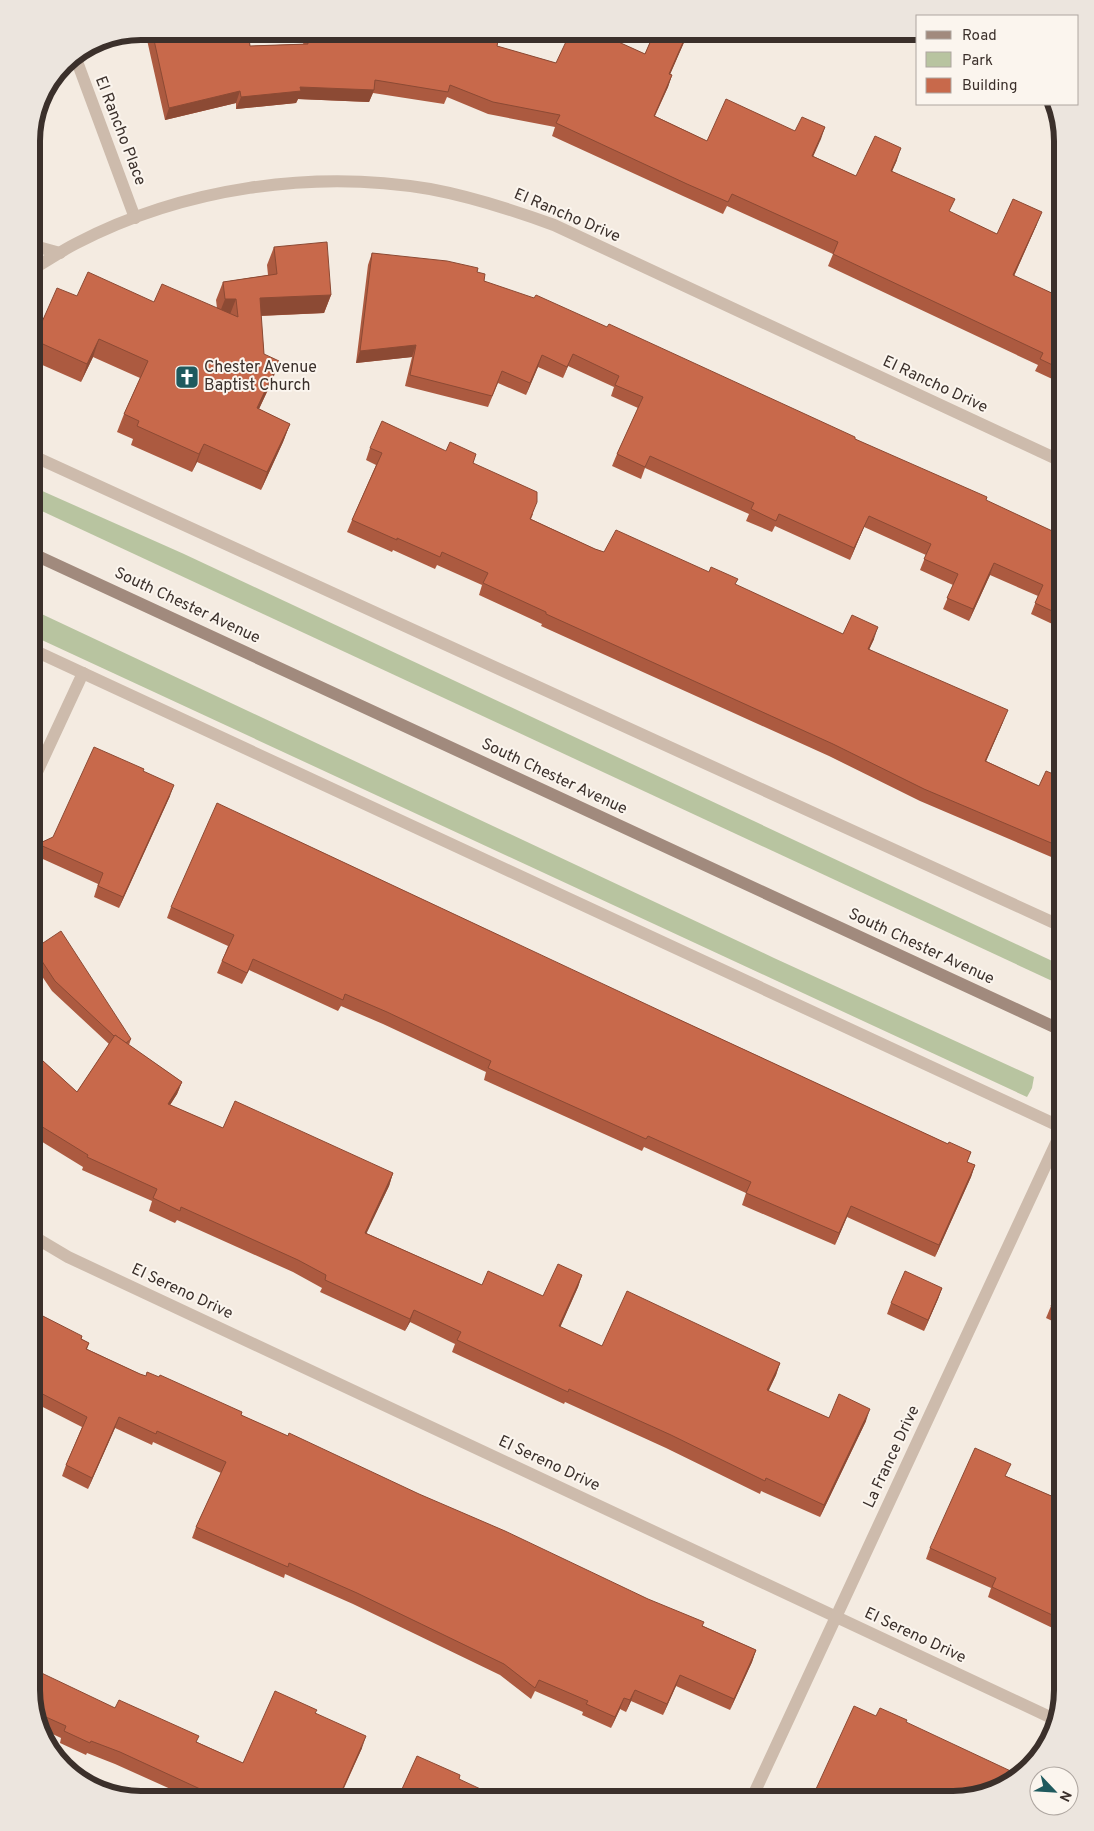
<svg xmlns="http://www.w3.org/2000/svg" width="1094" height="1831" viewBox="0 0 1094 1831" font-family="Overpass,sans-serif">
	<style>
		.green { fill: #b8c4a0 }
		.lines { fill: none; stroke-linecap: round; stroke-linejoin: round }
		.service { stroke: #cdbbac; stroke-width: 12 }
		.minor { stroke: #cdbbac; stroke-width: 12 }
		.secondary { stroke: #a18a7d; stroke-width: 12 }
		.wall { fill: #ac5a40 }
		.shaded-wall { fill: #8c4a34 }
		.building { fill: #c8694b; stroke: #8c4a34 }
		.labels { text-anchor: middle; dominant-baseline: central; stroke-width: 4; stroke-linejoin: round; paint-order: stroke }
		.street-label { font-size: 16px; fill: #3b302b; stroke: #fbf5ee }
		.poi-label { font-size: 16px; fill: #3b302b; stroke: #fbf5ee; text-anchor: start }
		.rim { fill: none; stroke: #3b302b; stroke-width: 6 }
	</style>
	<rect width="100%" height="100%" fill="#f4ebe1"/>
	<g class="green">
		<path d="M31 486 184 554 1063 966V986L31 506Z"/>
		<path d="M31 609 774 958 1034 1077 1032 1088 1027 1097 31 635Z"/>
	</g>
	<g class="lines">
		<g class="service">
			<path d="M31 245 60 253"/>
			<path d="M31 455 1063 927"/>
			<path d="M31 649 1063 1128"/>
			<path d="M31 785 83 673"/>
		</g>
		<g class="minor">
			<path d="M75 56 135 218"/>
			<path d="M31 270C47 261 61 251 77 243 183 188 313 169 430 189 473 197 513 210 554 225L1063 462"/>
			<path d="M31 1235 68 1257 1054 1719"/>
			<path d="M751 1800 1063 1128"/>
		</g>
		<path class="secondary" d="M31 553 1063 1031"/>
	</g>
	<g class="wall">
		<path d="M145 31H248L250 46 303 44 307 33 378 38 379 31H500L497 46 556 63 602 35 645 54 655 31H689L670 74 672 75 668 87 655 116 707 141 825 127 813 156 856 176 897 160 892 171 950 212 997 234 1037 224 1014 276 1056 295 1063 280V384L1035 371 1038 365 828 266 833 254 727 206 723 214 683 196 552 136 555 127 488 114 447 97 444 104 373 93 369 102 298 99 296 103 236 109V103L165 120Z"/>
		<path d="M274 247 331 295 324 313 261 316 264 354 273 379 259 409 290 424 283 442 261 490 197 462 192 472 131 445 133 439 117 432 124 414 140 378 93 357 81 382 31 360V346L34 340 77 296 217 308 216 300 223 282 268 275 267 265Z"/>
		<path d="M372 253 477 272 484 281 855 439 986 501 1063 536V629L1031 614 1038 596 990 575 969 621 943 609 953 585 920 570 926 555 864 527 850 560 775 526 772 532 746 521 749 514 645 468 641 479 612 466 617 454 638 408 611 396 614 387 568 366 563 378 538 367 526 395 498 383 488 407 405 386 412 357 356 363 368 265Z"/>
		<path d="M370 448 446 451 473 463 533 514 531 519 595 549 604 552 736 585 843 634 874 639 869 649 1003 722 986 761 1039 786 1063 778V862L920 801 829 756 541 626 542 624 479 595 482 585 437 565 435 569 393 550 392 552 347 532 352 520 376 465 366 460Z"/>
		<path d="M143 771 170 796 119 908 94 897 98 884 34 855 38 844 53 837Z"/>
		<path d="M171 907 665 1013 948 1144 971 1152 967 1162 975 1165 971 1177 935 1257 847 1217 835 1245 742 1205 746 1193 644 1147 642 1151 484 1080 486 1072 383 1024 341 1006 338 1011 249 970 242 984 217 973 228 946 167 918Z"/>
		<path d="M34 949 131 1039 129 1045 182 1082 177 1094 170 1105 223 1128 393 1173 389 1186 366 1233 482 1285 543 1296 582 1275 578 1287 560 1327 602 1346 780 1363 776 1375 768 1391 829 1418 866 1421 820 1517 761 1491 760 1494 666 1448 565 1402 564 1404 452 1352 455 1344 410 1322 405 1331 320 1292 322 1288 293 1272 177 1220 175 1223 149 1211 152 1201 82 1170 83 1167 31 1135V1050L77 1092 109 1044 52 991 31 960V955Z"/>
		<path d="M1063 1260V1268L1060 1267Z"/>
		<path d="M1063 1279V1326L1046 1318 1051 1306Z"/>
		<path d="M942 1288 938 1299 924 1331 887 1314 891 1303Z"/>
		<path d="M31 1310 89 1343 87 1349 140 1374 241 1415 756 1650 752 1662 730 1710 676 1686 663 1715 631 1701 626 1712 620 1709 611 1728 582 1715 583 1712 535 1691 531 1699 500 1675 353 1604 285 1574 284 1578 192 1538 196 1527 221 1473 153 1442 152 1445 115 1428 88 1489 62 1476 66 1465 82 1427 31 1401Z"/>
		<path d="M1006 1476 1063 1501V1633L988 1597 991 1588 926 1559 930 1548Z"/>
		<path d="M31 1690 115 1708 197 1742 243 1763 315 1713 362 1748 341 1795 351 1800H195L115 1764 87 1753 86 1755 60 1743 61 1738 40 1728Z"/>
	</g>
	<g class="shaded-wall">
		<path d="M688 31H689L665 86 669 74Z"/>
		<path d="M672 75 668 87 649 128 654 116Z"/>
		<path d="M300 87 374 90 369 102 298 99 296 103 236 109 241 97Z"/>
		<path d="M240 91 236 103 165 120 169 108Z"/>
		<path d="M825 127 821 139 808 168 812 156Z"/>
		<path d="M901 148 897 160 887 183 891 171Z"/>
		<path d="M1042 212 1037 224 1009 287 1013 275Z"/>
		<path d="M331 295 324 313 253 316 260 298Z"/>
		<path d="M225 299H236L229 317H218Z"/>
		<path d="M99 339 93 357 81 382 87 364Z"/>
		<path d="M416 345 412 357 356 363 360 351Z"/>
		<path d="M573 354 563 378 567 367Z"/>
		<path d="M542 355 538 367 526 395 530 383Z"/>
		<path d="M279 361 273 379 251 426 257 408Z"/>
		<path d="M290 424 283 442 261 490 267 472Z"/>
		<path d="M204 444 197 462 192 472 199 454Z"/>
		<path d="M869 516 864 527 850 560 854 548Z"/>
		<path d="M994 563 990 575 969 621 973 609Z"/>
		<path d="M878 627 874 639 864 661 868 649Z"/>
		<path d="M1008 710 1003 722 981 773 985 761Z"/>
		<path d="M174 785 170 796 119 908 123 897Z"/>
		<path d="M253 959 249 970 242 984 247 973Z"/>
		<path d="M182 1082 177 1094 163 1116 168 1104Z"/>
		<path d="M975 1165 971 1177 935 1257 939 1245Z"/>
		<path d="M393 1173 389 1186 361 1245 365 1233Z"/>
		<path d="M851 1206 847 1217 835 1245 839 1233Z"/>
		<path d="M582 1275 578 1287 555 1339 559 1326Z"/>
		<path d="M942 1288 938 1299 924 1331 928 1320Z"/>
		<path d="M414 1310 410 1322 405 1331 410 1319Z"/>
		<path d="M780 1363 776 1375 763 1403 767 1390Z"/>
		<path d="M870 1409 866 1421 820 1517 824 1505Z"/>
		<path d="M119 1417 115 1428 88 1489 92 1478Z"/>
		<path d="M756 1650 752 1662 730 1710 734 1699Z"/>
		<path d="M680 1675 676 1686 663 1715 667 1704Z"/>
		<path d="M635 1690 631 1701 626 1712 630 1700Z"/>
		<path d="M624 1698 620 1709 611 1728 615 1717Z"/>
		<path d="M366 1736 362 1748 338 1800Z"/>
	</g>
	<g class="building">
		<path d="M152 31H248L250 46 308 44 307 33 381 39 382 31H500L497 46 556 63 571 31H603L601 34 645 54 655 31H688L669 74 672 75 654 116 707 141 726 99 795 131 802 117 825 127 812 156 856 176 875 136 901 148 891 171 955 199 949 211 997 234 1013 199 1042 212 1013 275 1056 295 1063 280V370L1040 359 1043 353 833 254 838 242 732 194 728 202 687 184 556 123 560 115 493 102 450 85 448 92 375 80 374 90 300 87 301 91 241 97 240 91 169 108Z"/>
		<path d="M327 242 331 295 260 298 264 354 279 361 257 408 290 424 267 472 204 444 199 454 137 426 139 421 124 414 148 361 99 339 87 364 34 340 57 288 77 296 88 272 154 302 162 284 238 317 236 299H225L223 282 277 274 274 247Z"/>
		<path d="M372 253 447 261 478 268 477 272 485 274 484 281 534 298 536 295 607 327 609 324 855 437V439L987 497 986 500 1063 536V616L1035 603 1043 585 994 563 973 609 947 598 958 574 924 559 931 544 869 516 854 548 779 514 776 521 751 509 754 503 650 456 645 467 617 454 643 397 615 385 619 376 573 354 567 367 542 355 530 383 502 371 492 396 410 375 416 345 360 351Z"/>
		<path d="M382 421 446 451 450 442 476 454 473 463 537 492V502L530 519 595 549 604 552 616 530 709 572 711 567 738 579 735 584 843 634 852 615 878 627 868 649 1008 710 985 761 1039 786 1046 771 1063 778V848L924 789 833 744 546 614V612L483 583 488 573 442 552 440 557 397 538V540L352 520 382 453 370 448Z"/>
		<path d="M31 703 35 705 31 713Z"/>
		<path d="M94 747 144 769 143 771 174 785 123 897 98 886 103 873 38 844 53 837Z"/>
		<path d="M217 803 665 1013 948 1144 949 1142 971 1152 967 1162 975 1165 939 1245 851 1206 839 1233 746 1193 751 1182 648 1136 646 1139 488 1068 491 1061 387 1012 345 994 343 1000 253 959 247 973 222 961 234 935 171 907Z"/>
		<path d="M61 931 131 1039 126 1043 115 1035 114 1036 55 981 34 949Z"/>
		<path d="M115 1035 182 1082 168 1104 223 1128 235 1101 393 1173 365 1233 482 1285 488 1271 543 1296 558 1264 582 1275 559 1326 602 1346 627 1291 780 1363 767 1390 829 1418 839 1394 870 1409 824 1505 766 1478 765 1481 671 1435 569 1389 568 1392 457 1340 461 1332 414 1310 410 1319 325 1280 326 1275 298 1260 181 1207 180 1211 153 1198 157 1189 87 1157 88 1155 36 1123 31 1118V1050L77 1092Z"/>
		<path d="M905 1271 942 1288 928 1320 891 1303Z"/>
		<path d="M1063 1279V1311L1051 1306Z"/>
		<path d="M31 1310 82 1336 81 1339 89 1343 86 1349 140 1374 146 1376 147 1372 159 1377 160 1375 242 1412 241 1415 288 1436 289 1433 419 1494 505 1531 648 1599 704 1622 702 1626 756 1650 734 1699 680 1675 667 1704 635 1690 630 1700 624 1698 615 1717 586 1704 588 1701 539 1680 535 1688 504 1664 357 1593 289 1563 288 1567 196 1527 226 1462 157 1431 156 1434 119 1417 92 1478 66 1465 87 1417 31 1388Z"/>
		<path d="M975 1448 1011 1464 1005 1476 1063 1501V1620L992 1587 996 1578 930 1548Z"/>
		<path d="M31 1668 115 1708 119 1700 199 1736 196 1742 243 1763 275 1691 317 1710 315 1713 366 1736 340 1795 351 1800H224L120 1752 91 1741 90 1743 64 1731 66 1726 37 1713 31 1690Z"/>
		<path d="M854 1706 876 1716 880 1708 907 1720 906 1722 1017 1774 1001 1789 953 1800H811Z"/>
		<path d="M417 1756 460 1775 459 1779 504 1800H397Z"/>
	</g>
	<defs>
		<g id="church-square" transform="scale(1.25)"><rect x="-9" y="-9" width="18" height="18" rx="4" fill="#1f5a5e" stroke="#fbf5ee"/><path d="M-1.2-6h2.4v3.5h3.3v2.4h-3.3V6h-2.4V-.1h-3.3v-2.4h3.3Z" fill="#fff"/></g>
	</defs>
	<g fill-rule="evenodd">
		<use href="#church-square" x="187" y="377"/>
	</g>
	<g class="labels">
		<g class="street-label">
			<text transform="translate(120 131) rotate(69)">El Rancho Place</text>
			<text transform="translate(567 216) rotate(23)">El Rancho Drive</text>
			<text transform="translate(935 385) rotate(25)">El Rancho Drive</text>
			<text transform="translate(187 606) rotate(25)">South Chester Avenue</text>
			<text transform="translate(554 777) rotate(25)">South Chester Avenue</text>
			<text transform="translate(921 947) rotate(25)">South Chester Avenue</text>
			<text transform="translate(182 1292) rotate(25)">El Sereno Drive</text>
			<text transform="translate(892 1457) rotate(-65)">La France Drive</text>
			<text transform="translate(549 1464) rotate(25)">El Sereno Drive</text>
			<text transform="translate(915 1636) rotate(25)">El Sereno Drive</text>
		</g>
		<g class="poi-label">
			<text x="204" y="368">Chester Avenue<tspan x="204" dy="18">Baptist Church</tspan></text>
		</g>
	</g>
	<path d="M0 0H1094V1831H0ZM141 40H953A101 101 0 0 1 1054 141V1690A101 101 0 0 1 953 1791H141A101 101 0 0 1 40 1690V141A101 101 0 0 1 141 40Z" fill="#ece5de" fill-rule="evenodd"/>
	<path class="rim" d="M141 40H953A101 101 0 0 1 1054 141V1690A101 101 0 0 1 953 1791H141A101 101 0 0 1 40 1690V141A101 101 0 0 1 141 40Z"/>
	<rect x="916" y="15" width="162" height="90" fill="#fbf5ee" stroke="#aea6a0"/>
	<rect x="926" y="31" width="25" height="8" fill="#a18a7d" stroke="#aea6a0"/>
	<text x="962" y="40" font-size="15" fill="#3b302b">Road</text>
	<rect x="926" y="52" width="25" height="15" fill="#b8c4a0" stroke="#aea6a0"/>
	<text x="962" y="65" font-size="15" fill="#3b302b">Park</text>
	<rect x="926" y="78" width="25" height="15" fill="#c8694b" stroke="#aea6a0"/>
	<text x="962" y="90" font-size="15" fill="#3b302b">Building</text>
	<g transform="translate(1054 1791) rotate(115)"><circle r="24" fill="#fbf5ee" stroke="#aea6a0"/>
	<path d="M0-4L9 19L0 12L-9 19Z" fill="#1f5a5e"/>
	<text y="-8" font-size="14" font-weight="bold" text-anchor="middle" fill="#3b302b">N</text>
	</g>
</svg>
